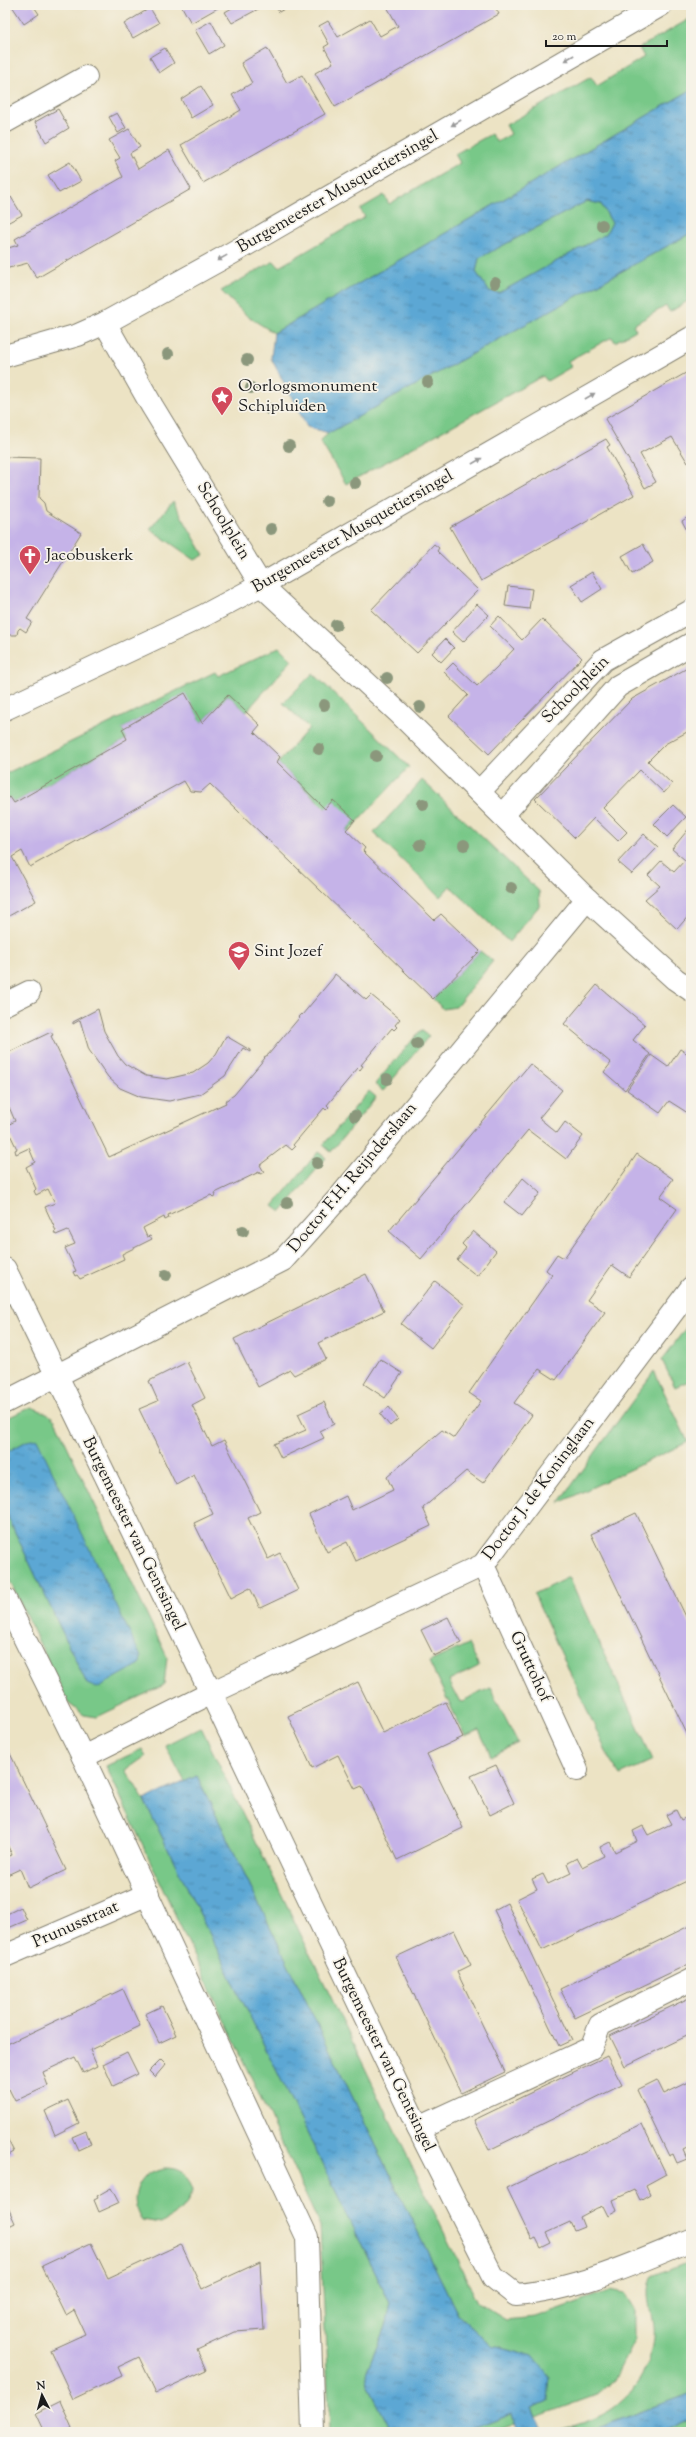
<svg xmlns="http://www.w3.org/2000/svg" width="696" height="2437" viewBox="0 0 696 2437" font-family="'Sorts Mill Goudy',serif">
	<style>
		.green { fill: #78c888; stroke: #4a7252 }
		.water { fill: url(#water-ripples); stroke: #3c6278; fill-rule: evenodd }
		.building { fill: #c5b3e8 }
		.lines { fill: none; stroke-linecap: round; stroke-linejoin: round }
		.minor-casing { stroke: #848070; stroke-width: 24 }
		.minor { stroke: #fff; stroke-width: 22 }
		.tree { fill: #8b977c }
		.oneway { fill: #999 }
		.labels { text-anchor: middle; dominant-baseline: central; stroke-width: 3.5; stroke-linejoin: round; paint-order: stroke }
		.street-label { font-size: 17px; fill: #1c1c1c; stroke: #f7f3e8 }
		.poi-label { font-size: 17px; fill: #1c1c1c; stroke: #f7f3e8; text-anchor: start }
	</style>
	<defs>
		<pattern id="water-ripples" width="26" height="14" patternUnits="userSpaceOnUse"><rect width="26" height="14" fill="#5ca7d4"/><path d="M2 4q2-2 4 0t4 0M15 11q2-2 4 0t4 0" fill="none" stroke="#4b87ab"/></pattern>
	</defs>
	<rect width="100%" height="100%" fill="#f7f3e8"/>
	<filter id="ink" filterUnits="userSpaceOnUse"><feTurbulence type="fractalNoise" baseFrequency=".025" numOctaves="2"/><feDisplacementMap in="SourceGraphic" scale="8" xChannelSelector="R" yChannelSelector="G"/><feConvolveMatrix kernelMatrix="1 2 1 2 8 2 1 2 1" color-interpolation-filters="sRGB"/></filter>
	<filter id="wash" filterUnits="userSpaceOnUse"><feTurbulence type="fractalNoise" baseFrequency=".012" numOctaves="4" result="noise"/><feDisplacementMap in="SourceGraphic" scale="16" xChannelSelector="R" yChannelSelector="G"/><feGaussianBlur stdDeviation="0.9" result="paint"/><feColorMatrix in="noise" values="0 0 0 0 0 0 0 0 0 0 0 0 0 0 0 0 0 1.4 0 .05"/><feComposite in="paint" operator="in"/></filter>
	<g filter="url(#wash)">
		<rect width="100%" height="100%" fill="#ece3c4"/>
		<g class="green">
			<path d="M691 18V90L274 333 247 316 221 291 274 261 279 267 365 217 360 209 384 195 389 204 460 163 455 154 491 134 497 142 511 134 506 125 591 77 597 86 644 57 639 48Z"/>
			<path d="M587 201 601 204 612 223 606 234 499 293 489 291 476 272 479 258Z"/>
			<path d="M691 233V292L689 293 691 299 670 312 666 306 633 325 636 330 615 342 612 337 568 361 571 367 547 381 543 376 346 484 320 441 329 433Z"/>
			<path d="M173 501 204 555 195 560 150 529Z"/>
			<path d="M279 647 292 660 246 712 228 695 202 723 185 694 122 729 127 739 14 803 10 797 5 800V774L215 672 218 676Z"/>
			<path d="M313 673 409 767 348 832 346 830 354 821 346 814 326 809 278 763 309 728 283 703Z"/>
			<path d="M422 780 539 891 540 905 509 942 450 886 440 897 374 833Z"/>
			<path d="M480 951 493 961 456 1007 443 1009 433 999Z"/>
			<path d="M421 1030 429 1036 383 1091 375 1084Z"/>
			<path d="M369 1091 376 1097 331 1152 323 1145Z"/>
			<path d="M318 1152 326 1158 281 1212 273 1206Z"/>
			<path d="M691 1321V1380L675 1387 662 1360Z"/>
			<path d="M654 1371 688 1442 559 1503Z"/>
			<path d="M31 1407 47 1413 55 1420 167 1657 164 1685 97 1717 84 1715 68 1703 5 1571V1511L87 1684 27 1441 5 1453V1419Z"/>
			<path d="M569 1577 653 1760 620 1775 609 1758 534 1594Z"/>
			<path d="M468 1644 479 1666 449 1681 460 1702 490 1688 518 1743 491 1756 479 1730 465 1736 429 1662Z"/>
			<path d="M201 1727 478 2303 506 2320 535 2317 609 2291 625 2294 634 2309V2341L614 2380 594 2396 536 2417 532 2408 548 2401 533 2356 497 2346 493 2347 458 2315 197 1776 185 1782 165 1745Z"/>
			<path d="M142 1749 146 1756 126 1770 144 1800 390 2302 386 2324 366 2374 368 2385 392 2432H330L320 2226 106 1766Z"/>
			<path d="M163 2168C182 2168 186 2173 193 2190L182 2209 162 2223 142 2220C132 2206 133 2189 145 2176 148 2172 157 2170 163 2168Z"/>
			<path d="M691 2261V2393L587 2432H554C572 2426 593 2421 609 2411 636 2394 657 2358 654 2325 652 2308 645 2294 652 2277Z"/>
			<path d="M512 2414 515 2424 493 2432H465Z"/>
			<path d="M691 2418V2432H661Z"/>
		</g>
		<g class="water">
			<path d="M691 90V233L329 433 307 427 271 358 274 333ZM587 201 601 204 612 223 606 234 499 293 489 291 476 272 479 258Z"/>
			<path d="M37 1439 141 1657 140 1664 97 1688 87 1684 5 1511V1453L27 1441Z"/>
			<path d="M197 1776 458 2315 493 2347 497 2346 533 2356 550 2377 548 2401 532 2408 542 2432H518L512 2414 465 2432H392L368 2385 366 2374 386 2324 390 2302 144 1800Z"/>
			<path d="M691 2393V2418L661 2432H587Z"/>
		</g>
		<g id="blocks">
			<g class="building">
				<path d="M14 5H33L39 14 24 24 12 6Z"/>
				<path d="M181 5H223L191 23Z"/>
				<path d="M237 5H261L262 7 232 23 225 12Z"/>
				<path d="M275 5H291L279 12Z"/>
				<path d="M386 5H494L499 14 335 107 315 73 333 63 324 47 329 44 319 26 328 21 338 37 370 19 380 36 398 26Z"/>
				<path d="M150 8 159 23 133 38 124 24Z"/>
				<path d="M211 21 224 45 209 54 195 30Z"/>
				<path d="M165 48 174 63 159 73 150 57Z"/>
				<path d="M267 48 287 83 302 75 325 114 203 183 181 145 241 110 232 95 252 83 241 63Z"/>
				<path d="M201 86 213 105 191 118 181 99Z"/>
				<path d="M58 109 69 128 46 142 35 122Z"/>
				<path d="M117 113 126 128 118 133 109 117Z"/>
				<path d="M129 129 140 147 130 153 138 169 169 150 191 189 37 278 28 263 5 269V249L18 245 15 239 123 177 115 161 120 158 109 140Z"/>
				<path d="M70 162 81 181 59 193 48 175Z"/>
				<path d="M11 197 22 215 7 223 5 219V201Z"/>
				<path d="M691 370V462L688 463 672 437 640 454 656 482 645 488 605 419Z"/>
				<path d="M606 439 610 445 607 447 634 495 481 581 450 527Z"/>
				<path d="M5 457 40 458 39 498 44 503 46 511 81 533 27 619 32 622 26 632 20 628 18 630 17 635H8V629H5Z"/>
				<path d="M691 515V538L682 521Z"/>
				<path d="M434 544 439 548 437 551 478 590 417 653 371 610Z"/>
				<path d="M643 544 653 562 632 574 622 556Z"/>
				<path d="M592 572 602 589 582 602 571 585Z"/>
				<path d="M508 586 532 589 529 609 505 606Z"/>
				<path d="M477 604 489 615 463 642 452 632Z"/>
				<path d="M499 616 522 640 542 619 582 658 489 754 449 716 468 695 444 672 453 663 477 686 496 668 514 649 490 626Z"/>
				<path d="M445 639 454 648 441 662 432 653Z"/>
				<path d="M691 666V739L687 732 665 744 648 761 672 784 664 793 640 770 603 808 627 832 618 841 594 818 575 838 535 799 632 699Z"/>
				<path d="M185 693 202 723 228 695 260 725 254 732 280 757 277 762 325 809 333 800 355 820 346 830 365 848 363 851 434 920 441 914 480 951 433 999 210 784 201 792 190 791 184 781 30 867 22 851 12 857 36 901 5 918V800L10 797 14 803 127 739 122 729Z"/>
				<path d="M673 805 686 817 667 837 654 824Z"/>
				<path d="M691 826V913L677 929 645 899 660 886 648 875 661 861 674 872 685 860 672 849Z"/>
				<path d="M644 834 658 847 632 874 618 862Z"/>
				<path d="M335 974 366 1000 371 995 400 1019 395 1025 397 1027 394 1030 392 1028 361 1065 363 1066 360 1070 358 1068 327 1105 329 1107 326 1110 324 1108 293 1145 295 1147 292 1150 286 1145 260 1165 264 1172 260 1174 259 1172 215 1193 216 1195 213 1197 211 1195 168 1215 169 1218 165 1220 164 1217 143 1228 147 1237 150 1236 152 1239 122 1254 124 1259 80 1279 77 1275 75 1276 73 1272 76 1271 65 1248 75 1244 68 1230 56 1235 54 1232 56 1231 45 1207 55 1203 48 1189 36 1195 34 1191 36 1189 26 1167 35 1162 29 1148 16 1154 15 1150 17 1149 6 1126 15 1121 9 1107 5 1109V1054L51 1032 53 1035 51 1036 109 1157 226 1103 225 1101 234 1095 265 1058 264 1057 268 1055 299 1018 298 1017 301 1014 302 1015 333 978Z"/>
				<path d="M597 985 645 1025 633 1040 650 1054 625 1090 604 1072 611 1063 564 1024Z"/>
				<path d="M98 1009 104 1031 118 1056 125 1064 146 1076 167 1079 193 1073 208 1063 216 1054 226 1036 250 1050V1052L243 1048 225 1076 200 1094 169 1101 141 1097 120 1088 108 1077 89 1050 80 1020 73 1024V1022Z"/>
				<path d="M680 1049 691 1056V1115L669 1101 660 1113 627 1090 651 1055 668 1067Z"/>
				<path d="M530 1064 562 1090 539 1118 557 1133 565 1122 583 1136 566 1159 528 1130 421 1259 389 1231Z"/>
				<path d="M637 1154 673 1179 660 1197 677 1209 629 1277 612 1265 587 1300 605 1312 556 1380 539 1369 525 1388 514 1403 532 1415 483 1483 466 1471 423 1508 431 1526 356 1561 347 1542 327 1552 309 1514 346 1496 352 1510 393 1490 387 1477 442 1430 454 1438 481 1401 469 1393 552 1275 546 1270 557 1254 564 1258Z"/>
				<path d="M523 1178 540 1193 522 1216 504 1202Z"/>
				<path d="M473 1231 496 1251 477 1276 457 1260 466 1248 462 1244Z"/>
				<path d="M366 1274 384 1311 318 1343 326 1359 294 1375 290 1370 258 1387 234 1339Z"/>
				<path d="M435 1281 465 1305 431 1348 401 1324Z"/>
				<path d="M380 1359 402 1373 385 1398 364 1384Z"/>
				<path d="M187 1362 205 1398 192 1405 212 1446 224 1440 260 1512 248 1518 268 1559 280 1553 298 1590 260 1608 250 1588 231 1598 194 1523 213 1514 204 1495 194 1475 176 1485 139 1409 158 1401 149 1381Z"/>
				<path d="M324 1402 334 1424 320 1431 324 1438 281 1458 274 1444 306 1430 298 1414Z"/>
				<path d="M389 1407 398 1419 390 1426 380 1414Z"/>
				<path d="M636 1513 691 1627V1737L689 1738 591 1534Z"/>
				<path d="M448 1617 461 1643 434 1656 421 1630Z"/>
				<path d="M358 1682 383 1733 446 1702 463 1737 427 1754 463 1828 397 1860 362 1786 355 1789 338 1755 312 1768 288 1716Z"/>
				<path d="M5 1743 66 1870 28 1888 20 1869 5 1876V1858L12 1855 5 1840Z"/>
				<path d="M496 1765 514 1803 490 1815 471 1776Z"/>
				<path d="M676 1810 681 1820 691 1815V1879L542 1950 517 1899 537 1889 532 1879 543 1874 548 1884 571 1873 567 1863 577 1858 582 1867 604 1856 600 1847 610 1842 615 1852 637 1841 633 1831 643 1826 648 1835 671 1824 666 1815Z"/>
				<path d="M507 1903 572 2040 559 2046 494 1910Z"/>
				<path d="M21 1907 27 1920 6 1929 5 1915Z"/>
				<path d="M691 1925V1963L575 2018 560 1989Z"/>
				<path d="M454 1930 471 1965 457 1972 505 2072 461 2093 396 1957Z"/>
				<path d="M123 1989 140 2026 90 2050 97 2066 83 2073 75 2057 43 2072 48 2086 15 2101 9 2089 5 2091V2045Z"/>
				<path d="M691 1997V2034L625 2066 610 2036Z"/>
				<path d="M162 2006 176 2035 159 2043 145 2014Z"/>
				<path d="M127 2052 138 2074 113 2086 103 2064Z"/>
				<path d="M607 2056 622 2085 489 2150 474 2120Z"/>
				<path d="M161 2059 166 2064 155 2077 149 2071Z"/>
				<path d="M657 2080 664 2094 691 2081V2146L683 2150 687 2159 677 2163 673 2154 669 2156 637 2090Z"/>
				<path d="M68 2100 79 2123 55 2135 45 2111Z"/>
				<path d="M642 2124 666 2174 646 2185 650 2194 640 2200 635 2190 613 2200 617 2211 608 2216 603 2206 597 2208 580 2217 584 2227 574 2231 570 2222 546 2233 551 2243 541 2248 536 2238 532 2240 507 2188Z"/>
				<path d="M86 2131 91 2144 78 2150 72 2137Z"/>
				<path d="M5 2134 14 2152 5 2157Z"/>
				<path d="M111 2188 119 2203 99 2212 94 2200 98 2198 97 2196Z"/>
				<path d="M5 2201 15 2223 5 2228Z"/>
				<path d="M91 2243 108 2278 181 2244 202 2289 260 2262 264 2330 235 2332 197 2350 206 2370 156 2393 139 2357 118 2367 122 2376 73 2399 50 2350 85 2334 74 2310 66 2315 42 2266Z"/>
				<path d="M60 2401 72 2428 65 2432H45L36 2413Z"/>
			</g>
		</g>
	</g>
	<g filter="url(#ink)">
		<use href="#blocks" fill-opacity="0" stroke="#848070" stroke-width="1"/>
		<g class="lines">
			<g class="minor-casing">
				<g id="minor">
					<path d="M5 122 86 77"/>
					<path d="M105 323 152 406 261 585 399 713 587 899 675 979 691 990"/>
					<path d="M5 356 78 335 105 323 232 253 661 5"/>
					<path d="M5 709 205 615 261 585 691 338"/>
					<path d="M479 792 603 660 691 611"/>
					<path d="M503 815 618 686 691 644"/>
					<path d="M5 1004 29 992"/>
					<path d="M5 1269 211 1693 418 2128 493 2277 516 2295C576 2290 636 2263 691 2240"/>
					<path d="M5 1402 283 1260 343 1193 587 899"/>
					<path d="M483 1565 577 1770"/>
					<path d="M5 1599 83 1757 307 2237 313 2432"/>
					<path d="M83 1757 211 1693 483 1565 691 1288"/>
					<path d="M5 1956 148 1894"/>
					<path d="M418 2128 591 2048 600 2025 691 1980"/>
				</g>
			</g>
			<use href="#minor" class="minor"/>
		</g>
		<g class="tree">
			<circle cx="602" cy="225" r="6"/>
			<circle cx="495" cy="283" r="6"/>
			<circle cx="168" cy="354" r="6"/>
			<circle cx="247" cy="360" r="6"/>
			<circle cx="428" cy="382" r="6"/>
			<circle cx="251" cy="388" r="6"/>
			<circle cx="269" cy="409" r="6"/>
			<circle cx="289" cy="446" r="6"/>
			<circle cx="355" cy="483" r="6"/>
			<circle cx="327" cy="501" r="6"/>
			<circle cx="271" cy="529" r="6"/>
			<circle cx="336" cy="625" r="6"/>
			<circle cx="387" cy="678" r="6"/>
			<circle cx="324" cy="705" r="6"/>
			<circle cx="420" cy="707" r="6"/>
			<circle cx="319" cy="749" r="6"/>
			<circle cx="376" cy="756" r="6"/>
			<circle cx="423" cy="804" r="6"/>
			<circle cx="420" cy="845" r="6"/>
			<circle cx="464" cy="845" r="6"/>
			<circle cx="511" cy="888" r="6"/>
			<circle cx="417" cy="1044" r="6"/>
			<circle cx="387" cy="1079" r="6"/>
			<circle cx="355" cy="1116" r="6"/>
			<circle cx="317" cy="1163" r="6"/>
			<circle cx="287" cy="1203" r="6"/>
			<circle cx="243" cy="1231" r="6"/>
			<circle cx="166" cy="1275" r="6"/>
		</g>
		<defs><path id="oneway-solid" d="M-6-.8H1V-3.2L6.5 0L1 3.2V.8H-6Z"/></defs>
		<g class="oneway">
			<use href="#oneway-solid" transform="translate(569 58) rotate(150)"/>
			<use href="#oneway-solid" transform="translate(456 123) rotate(150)"/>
			<use href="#oneway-solid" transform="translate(222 258) rotate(151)"/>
			<use href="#oneway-solid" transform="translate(590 396) rotate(-30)"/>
			<use href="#oneway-solid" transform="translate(477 461) rotate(-30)"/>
		</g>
	</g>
	<defs>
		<g id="sight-pin" transform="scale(1.15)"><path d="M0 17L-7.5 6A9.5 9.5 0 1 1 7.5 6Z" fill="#d1495b" stroke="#f7f3e8"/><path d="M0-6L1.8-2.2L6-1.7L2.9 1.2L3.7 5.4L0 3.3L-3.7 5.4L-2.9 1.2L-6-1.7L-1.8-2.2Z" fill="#fff"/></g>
		<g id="church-pin" transform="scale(1.15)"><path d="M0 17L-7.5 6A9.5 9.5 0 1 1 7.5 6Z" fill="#d1495b" stroke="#f7f3e8"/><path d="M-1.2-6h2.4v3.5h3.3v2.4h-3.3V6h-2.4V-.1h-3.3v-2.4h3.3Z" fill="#fff"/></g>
		<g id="school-pin" transform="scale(1.15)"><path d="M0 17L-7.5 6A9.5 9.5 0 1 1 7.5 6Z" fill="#d1495b" stroke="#f7f3e8"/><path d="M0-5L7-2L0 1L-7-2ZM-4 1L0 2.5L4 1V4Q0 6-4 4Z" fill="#fff"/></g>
	</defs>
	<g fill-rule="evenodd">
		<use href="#sight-pin" x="222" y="397"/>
		<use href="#church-pin" x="30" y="556"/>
		<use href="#school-pin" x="239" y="952"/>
	</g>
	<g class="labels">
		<g class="street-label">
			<text transform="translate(338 192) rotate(-30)">Burgemeester Musquetiersingel</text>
			<text transform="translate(223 521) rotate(59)">Schoolplein</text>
			<text transform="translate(353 532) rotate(-30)">Burgemeester Musquetiersingel</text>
			<text transform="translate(576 690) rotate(-45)">Schoolplein</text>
			<text transform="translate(353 1178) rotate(-50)">Doctor F.H. Reijnderslaan</text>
			<text transform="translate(539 1489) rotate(-53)">Doctor J. de Koninglaan</text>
			<text transform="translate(133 1534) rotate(64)">Burgemeester van Gentsingel</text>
			<text transform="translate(530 1667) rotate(65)">Gruttohof</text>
			<text transform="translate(76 1925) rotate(-24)">Prunusstraat</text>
			<text transform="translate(383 2055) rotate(64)">Burgemeester van Gentsingel</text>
		</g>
		<g class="poi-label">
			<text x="238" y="387">Oorlogsmonument<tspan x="238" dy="20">Schipluiden</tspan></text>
			<text x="46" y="556">Jacobuskerk</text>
			<text x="254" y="952">Sint Jozef</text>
		</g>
	</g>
	<rect width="696" height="2437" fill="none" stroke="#f7f3e8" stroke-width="20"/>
	<g transform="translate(42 2395) rotate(354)" stroke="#f7f3e8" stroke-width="3" paint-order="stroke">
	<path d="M0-3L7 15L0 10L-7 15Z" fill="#1c1c1c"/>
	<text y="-6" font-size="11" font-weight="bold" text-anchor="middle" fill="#1c1c1c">N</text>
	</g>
	<path d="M546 40v6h121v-6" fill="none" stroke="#1c1c1c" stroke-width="2"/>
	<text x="552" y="40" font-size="12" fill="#1c1c1c" stroke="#f7f3e8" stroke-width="3" paint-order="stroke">20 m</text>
</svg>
